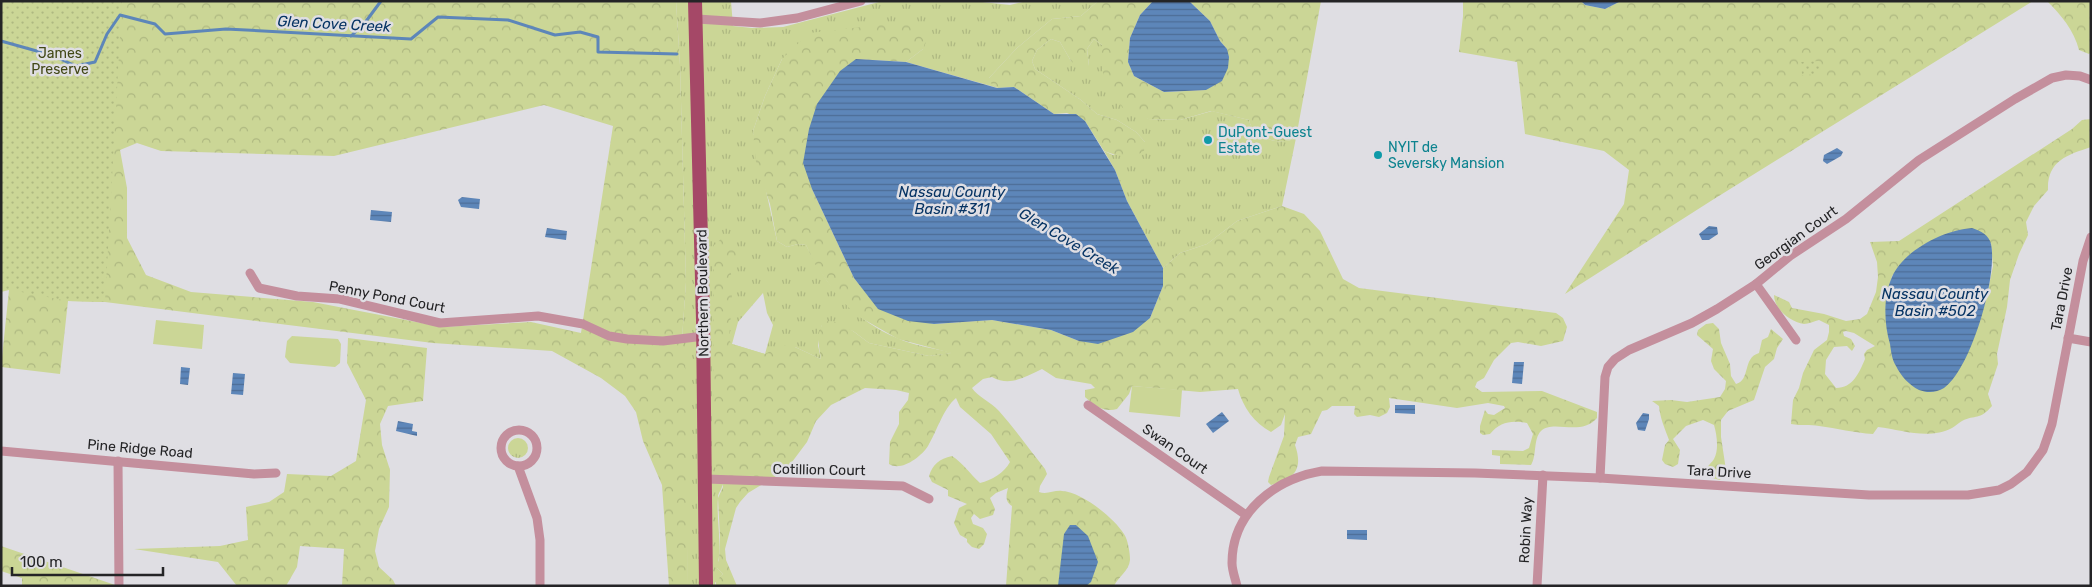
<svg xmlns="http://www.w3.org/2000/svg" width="2092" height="587" viewBox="0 0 2092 587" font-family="Rubik,sans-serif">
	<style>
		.grass { fill: url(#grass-tufts); fill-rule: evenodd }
		.forest { fill: url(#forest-crowns); fill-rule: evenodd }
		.park { fill: url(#park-dots) }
		.garden { fill: #cbd696 }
		.water { fill: url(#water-rules) }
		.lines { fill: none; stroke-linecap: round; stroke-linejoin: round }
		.stream { stroke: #5d86b9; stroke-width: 3 }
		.minor { stroke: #c48f9d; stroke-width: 9 }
		.primary { stroke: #a54867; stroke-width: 14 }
		.culture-dot { fill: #0f9aa8; stroke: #dfdee3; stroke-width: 2 }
		.labels { text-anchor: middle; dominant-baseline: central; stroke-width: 5; stroke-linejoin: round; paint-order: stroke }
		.park-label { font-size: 14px; fill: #424816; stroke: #dfdee3 }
		.culture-label { font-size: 14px; fill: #0d838f; stroke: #dfdee3; text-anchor: start }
		.street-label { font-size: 14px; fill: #242426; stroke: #dfdee3 }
		.water-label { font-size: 15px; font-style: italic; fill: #073464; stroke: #dfdee3 }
	</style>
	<defs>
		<pattern id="grass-tufts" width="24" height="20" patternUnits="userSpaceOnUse" patternTransform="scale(1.25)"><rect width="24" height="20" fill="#cbd696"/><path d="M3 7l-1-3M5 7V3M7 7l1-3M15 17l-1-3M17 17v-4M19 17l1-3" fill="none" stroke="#aeb881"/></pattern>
		<pattern id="forest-crowns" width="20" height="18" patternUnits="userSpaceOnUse" patternTransform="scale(1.25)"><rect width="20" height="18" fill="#cbd696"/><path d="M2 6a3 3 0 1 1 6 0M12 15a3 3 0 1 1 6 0" fill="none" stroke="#aeb881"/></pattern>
		<pattern id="park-dots" width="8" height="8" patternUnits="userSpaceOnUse" patternTransform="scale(1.25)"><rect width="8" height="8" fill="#cbd696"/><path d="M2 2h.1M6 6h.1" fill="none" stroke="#aeb881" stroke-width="1.8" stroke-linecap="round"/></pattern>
		<pattern id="water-rules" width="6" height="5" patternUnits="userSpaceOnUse" patternTransform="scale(1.25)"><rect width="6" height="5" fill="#5d86b9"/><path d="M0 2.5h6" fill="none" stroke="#4d6d96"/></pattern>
	</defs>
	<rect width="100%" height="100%" fill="#dfdee3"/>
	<g class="grass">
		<path d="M676 1H731L733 26 752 28 783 27 883 1H973L1010 5 1027 1H1098L1081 16 1052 19 1017 48 989 78 990 82 998 88 906 62 923 49 782 59 765 96 753 131 777 241 787 247 798 244 806 245C827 287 854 320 897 338 914 346 935 348 953 353L929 356 869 343 853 331 822 325 818 345 821 359 795 347 722 483C723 490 718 491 718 498 716 521 723 545 717 568L723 574 715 583 716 586H688L682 339 686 282 680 65ZM763 293 767 313 773 325 765 354 732 344 738 322Z"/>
		<path d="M1051 39 1060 42 1071 61 1089 66 1087 49 1094 39 1102 45V69L1148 119 1180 120 1212 111 1249 120C1253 139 1280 146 1296 138L1282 206 1237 221 1207 244 1180 253 1163 268 1127 201 1115 170 1104 151 1113 155 1145 142 1136 132 1117 120 1097 114 1081 100 1035 69 1032 61 1037 50Z"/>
		<circle cx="518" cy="448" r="10"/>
	</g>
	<g class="forest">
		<path d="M1 1H676L680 65 686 282 682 339 685 357 687 419 688 586H669L662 485 643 441 636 412 625 396 601 378 552 351 433 343 105 302 68 301 60 374 1 367 9 290 1 292ZM544 105 613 126 581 333 531 322 442 327 313 302 191 292 146 275 127 238V188L120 150 137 143 161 151 334 156Z"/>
		<path d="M1098 1H1153L1140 15 1130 38 1128 62 1134 76 1164 92 1206 90 1227 49 1220 41 1210 21 1189 1H1321L1296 138C1280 146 1253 139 1249 120L1211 111 1180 120 1148 119 1127 113 1108 90 1102 69V45L1094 39 1087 49 1089 66 1082 70 1071 61 1060 42 1051 39 1037 50 1032 61 1035 69 1081 100 1097 114 1117 120 1136 132 1145 142 1144 151C1132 160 1117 156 1104 151L1085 121 1067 113 1054 114 1014 87 998 88 989 82V78L1017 48 1052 19 1081 16Z"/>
		<path d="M1463 1H1581L1585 5 1605 9 1621 1H2033L1714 199 1565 294 1624 204 1629 170 1604 151 1525 134 1517 62 1459 52 1463 16Z"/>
		<path d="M2047 1H2091V52L2089 54 2079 50C2074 30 2061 15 2047 1Z"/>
		<path d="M905 22 921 29 927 37 923 49 906 62 856 59 812 189 854 278 879 309 934 324 992 320 1051 330 1079 341 1150 318 1163 286V268L1180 253 1207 244 1237 221 1282 206 1304 214 1320 231 1343 279 1359 288 1556 313 1563 318 1567 327 1563 341 1541 346 1518 342 1511 343 1494 360 1484 378 1477 382 1475 387 1482 392 1542 391 1597 412V418C1581 437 1553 419 1541 431 1533 439 1537 456 1531 465L1500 464V456L1492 455V450L1523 451 1529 448 1533 434 1527 423C1511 420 1500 422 1490 434L1483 435 1480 433V426L1485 410 1488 414 1494 415 1505 408 1504 406 1488 403 1457 408 1389 398 1390 407 1387 413 1379 417 1370 415 1357 417 1354 414 1355 406H1332L1327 410 1322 411 1311 434 1298 437 1295 445C1303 468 1296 479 1271 485L1268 482 1269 477 1284 436 1285 414 1281 425 1271 432C1254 423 1243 407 1238 389L1200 392 1132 386 1129 394 1117 409C1104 413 1094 405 1085 397V390L1095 388 1091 384 1056 378 1042 369C1025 377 1010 387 992 377L983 379 972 388C977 396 991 402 999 411 1015 429 1030 450 1045 469L1047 474 1040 486 1039 492C1047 495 1054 490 1062 491 1082 492 1114 518 1124 534 1128 540 1130 553 1130 560 1129 571 1118 577 1114 586H1006L1012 506C1005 502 1006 496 1008 488L996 493 990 498 995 509 993 515 980 519 974 514 971 518 973 524 983 528 987 534 984 544 979 549 972 547 967 542V539L960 535 954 523 959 508 967 504 948 496V490L932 482 929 476C933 464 939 459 952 456 963 463 970 474 980 483 992 480 1004 473 1010 462L991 434 960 407 956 398C943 409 937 431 928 446 921 457 901 472 889 464L890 442 899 424V412L908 400 909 393 896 390 865 388 831 405 816 421 807 442 786 470 748 493 740 502 736 508 725 549 726 560 737 586H716V581L723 574 717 568V564L719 560 720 537 718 498 723 487 716 467 713 445 714 245 721 239 735 246 737 254 731 273 732 299 729 340 732 344 765 354 782 345 795 347 821 359C819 346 815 333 825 321L835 322 853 331 869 343 929 356 951 353 898 339 856 315 836 294 815 264 806 245 798 244 787 247 777 241 770 204 756 162 753 131 765 96 782 59 809 33Z"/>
		<path d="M2091 119V147C2067 155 2047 161 2048 190L2034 206 2026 222 2028 235 2019 254 2010 280 2007 307 1997 354 1998 364 1988 394 1992 406C1979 421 1976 414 1962 421 1958 423 1956 426 1952 428 1929 440 1902 430 1878 427L1873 434C1854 433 1837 428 1819 426 1810 424 1801 426 1791 424L1793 400 1799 388 1803 373 1814 350 1827 340 1829 332V325L1819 320C1815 321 1808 324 1804 324 1790 322 1774 309 1774 295L1789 302 1792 308 1824 314 1846 321 1860 319 1867 314 1876 292 1878 277 1877 262 1870 242 1899 241 2072 129 2082 120ZM1991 243 1993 266 1987 295 1977 329 1887 295 1892 276 1909 256ZM1846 331 1854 333 1875 346 1867 350 1864 354 1865 359C1859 373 1853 388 1836 388L1825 374 1826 360 1834 347 1847 346 1852 351 1855 346 1851 339 1844 336 1843 332Z"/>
		<path d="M1713 323 1719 329 1721 343 1730 364 1731 376 1736 384C1751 380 1742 358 1759 353L1762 340 1768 337 1771 329 1783 339 1777 348 1774 359 1765 367 1754 400 1728 411 1721 420V437L1726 470 1720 480 1704 476C1704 468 1710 465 1714 459 1719 450 1717 435 1714 425L1703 420 1686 426 1673 439 1680 450 1678 464 1673 467 1665 464 1662 460 1665 445 1669 440C1665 429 1660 418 1659 406L1652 401 1671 400 1687 402 1720 397 1725 389 1726 381 1714 369 1711 361 1713 349 1697 335 1698 330 1706 324Z"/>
		<path d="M348 338 427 348 423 401 388 406 380 424 382 445 390 470 389 507 379 529 375 551 379 567 393 580 396 586H342L344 549 300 546 297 567 286 586H237L218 562 134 549 220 546 248 540 246 507 269 502 284 492 287 474 331 476 356 461 366 400 347 363Z"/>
		<path d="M1 546 118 586H22V578L1 571Z"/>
	</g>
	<g class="park">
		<path d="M1 1H122L105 302 68 301 1 288Z"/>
		<path d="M1819 61 1820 74 1802 75 1801 62Z"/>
	</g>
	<g class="garden">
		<path d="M156 320 204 325 202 349 153 344Z"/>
		<path d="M292 336 338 339 341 344 340 363 335 367 290 363 285 357 287 341Z"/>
		<path d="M1132 386 1182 390 1180 417 1129 412Z"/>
	</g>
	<g class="water">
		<path d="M1153 1H1189L1210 21 1220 41 1227 49 1229 57 1228 68 1222 81 1206 90 1164 92 1134 76 1128 62 1130 38 1140 15Z"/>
		<path d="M1581 1H1621L1605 9 1585 5Z"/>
		<path d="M856 59 906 62 997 88 1014 87 1054 114H1076L1085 121 1115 170 1127 201 1163 268V286L1150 318 1133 332 1098 344 1079 341 1051 330 992 320 934 324 908 321 878 309 854 278 812 189 803 163 809 129 817 104 840 71Z"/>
		<path d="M1837 148 1843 152 1841 156 1827 164 1823 161 1824 155Z"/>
		<path d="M462 197 480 199 479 209 461 207 458 200Z"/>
		<path d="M371 210 392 212 391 222 370 220Z"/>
		<path d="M1709 226 1717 227 1718 234 1709 240H1702L1699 234Z"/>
		<path d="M547 228 567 231 566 240 545 237Z"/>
		<path d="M1972 228C1981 231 1989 235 1991 244 1998 276 1971 369 1944 388 1936 393 1927 393 1919 390 1909 385 1901 376 1896 366 1892 360 1891 351 1890 344 1884 324 1883 297 1892 277 1904 250 1944 230 1972 228Z"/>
		<path d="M1514 362H1524L1522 384 1512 383Z"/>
		<path d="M181 367 190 368 188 385 180 384Z"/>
		<path d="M233 373 245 374 243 395 231 394Z"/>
		<path d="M1395 405H1415V414L1395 413Z"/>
		<path d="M1222 412 1229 421 1213 433 1206 424Z"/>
		<path d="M1643 413 1649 414V419L1645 431 1638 430 1636 423Z"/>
		<path d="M398 421 413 424 412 431 417 432V436L396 431Z"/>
		<path d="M1070 525H1076L1088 536 1098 562 1091 582 1086 586H1058L1064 534Z"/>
		<path d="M1347 530H1367V540L1347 539Z"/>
	</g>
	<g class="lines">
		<g class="stream">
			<path d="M351 36 364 24 381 1"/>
			<path d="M1 41 51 55 76 66 95 62 107 34 120 15 155 24 165 34 226 29 411 39 438 17 508 20 555 35 580 32 598 37V52L677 54"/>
		</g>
		<g class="minor">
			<path d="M697 19 760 23 797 18 861 1"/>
			<path d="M250 273 259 288 297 296 340 299 440 323 538 316 583 324 609 336 627 339 663 341 704 336"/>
			<path d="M1756 284 1796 340"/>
			<path d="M2068 338 2091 342"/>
			<path d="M1088 405 1246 515"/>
			<circle cx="519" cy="448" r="18"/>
			<path d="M1 451 254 474 276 473"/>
			<path d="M118 461 119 586"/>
			<path d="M518 466 537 518 540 540V586"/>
			<path d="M1600 478 1605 377 1608 367 1615 359 1629 350 1692 323 1717 309 1756 284 1790 256 1846 219 1919 160 2015 99 2052 78 2066 75 2080 76 2091 80"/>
			<path d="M706 479 903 486 929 499"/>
			<path d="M1237 586C1235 578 1232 570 1232 563 1232 512 1275 479 1322 471L1475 473 1600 478 1869 495H1968L1999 490 2011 484 2027 472 2043 450 2052 424 2083 261 2091 237"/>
			<path d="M1537 586 1543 475"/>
		</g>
		<path class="primary" d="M695 1 703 320 706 586"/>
	</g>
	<g class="culture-dot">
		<circle cx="1208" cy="140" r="5"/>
		<circle cx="1378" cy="155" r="5"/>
	</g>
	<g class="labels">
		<g class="park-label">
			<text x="60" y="53">James<tspan x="60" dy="16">Preserve</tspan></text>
		</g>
		<g class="culture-label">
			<text x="1218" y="132">DuPont-Guest<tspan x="1218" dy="16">Estate</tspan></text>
			<text x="1388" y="147">NYIT de<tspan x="1388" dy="16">Seversky Mansion</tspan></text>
		</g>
		<g class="street-label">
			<text transform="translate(1796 238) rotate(-36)">Georgian Court</text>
			<text transform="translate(703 293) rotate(-91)">Northern Boulevard</text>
			<text transform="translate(387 297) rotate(11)">Penny Pond Court</text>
			<text transform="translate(2062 299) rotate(-79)">Tara Drive</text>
			<text transform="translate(140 449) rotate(5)">Pine Ridge Road</text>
			<text transform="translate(1175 449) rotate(35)">Swan Court</text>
			<text transform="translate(819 470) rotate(1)">Cotillion Court</text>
			<text transform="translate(1719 472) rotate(3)">Tara Drive</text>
			<text transform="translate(1526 530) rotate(-87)">Robin Way</text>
		</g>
		<g class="water-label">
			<text transform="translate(334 24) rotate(3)">Glen Cove Creek</text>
			<text x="952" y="192">Nassau County<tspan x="952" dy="17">Basin #311</tspan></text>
			<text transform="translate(1069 241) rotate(31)">Glen Cove Creek</text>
			<text x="1935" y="294">Nassau County<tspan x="1935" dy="17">Basin #502</tspan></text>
		</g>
	</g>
	<rect width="2092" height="587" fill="none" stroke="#242426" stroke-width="5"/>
	<path d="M12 567v8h151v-8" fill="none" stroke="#242426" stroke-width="2.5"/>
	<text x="20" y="567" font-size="15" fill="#242426" stroke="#dfdee3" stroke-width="4" paint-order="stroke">100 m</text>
</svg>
